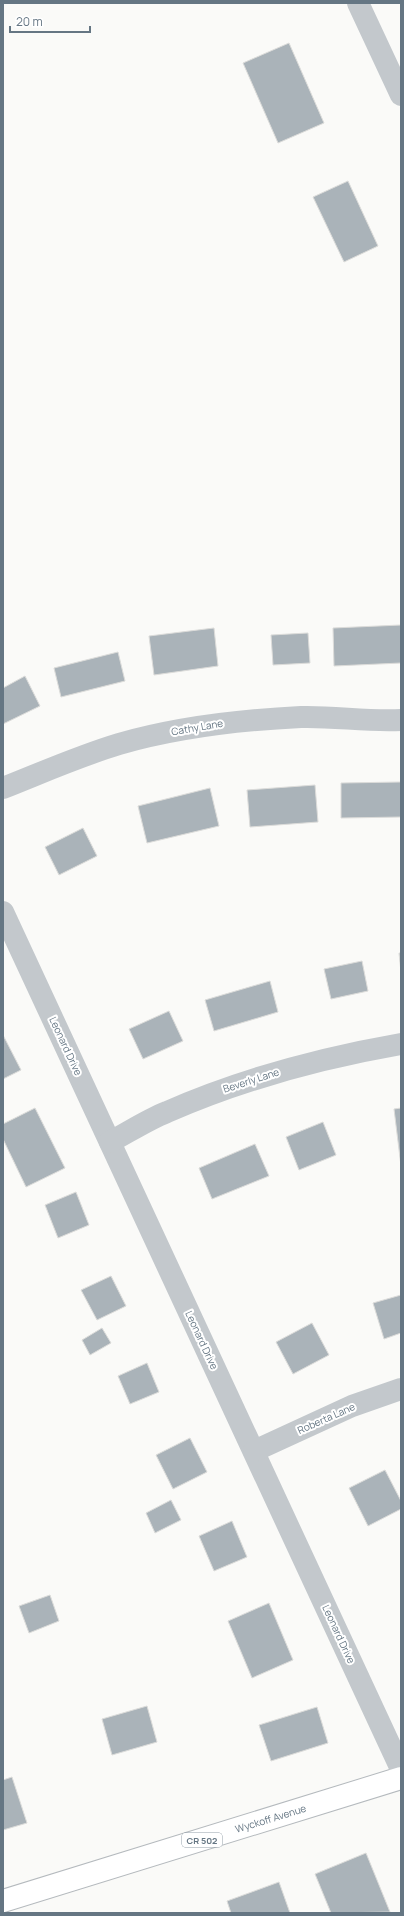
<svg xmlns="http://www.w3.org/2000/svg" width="404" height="1916" viewBox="0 0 404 1916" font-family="Manrope,sans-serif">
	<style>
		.building { fill: #aab3b9; stroke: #dcdcda }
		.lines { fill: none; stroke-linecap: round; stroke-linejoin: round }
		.major-casing { stroke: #b5babe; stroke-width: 24 }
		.minor { stroke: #c3c8cc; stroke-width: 22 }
		.major { stroke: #fff; stroke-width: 22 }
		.labels { text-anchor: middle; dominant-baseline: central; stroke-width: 4; stroke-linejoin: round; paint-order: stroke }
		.shield { fill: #fff; stroke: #939fa8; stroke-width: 1 }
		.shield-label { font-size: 9px; font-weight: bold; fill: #657683 }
		.street-label { font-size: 10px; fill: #657683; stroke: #fff }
	</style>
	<rect width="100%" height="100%" fill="#fafaf8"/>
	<g class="building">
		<path d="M289 43 324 123 278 143 243 63Z"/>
		<path d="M348 181 378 246 344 262 313 197Z"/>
		<path d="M401 625V663L334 666 333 628Z"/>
		<path d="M214 628 218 666 154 675 149 636Z"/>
		<path d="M308 633 310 663 273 665 271 635Z"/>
		<path d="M118 652 125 681 61 697 54 668Z"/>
		<path d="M25 676 40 706 3 724V688Z"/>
		<path d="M401 782V817L341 818V783Z"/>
		<path d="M315 785 318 822 250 827 247 790Z"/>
		<path d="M210 788 219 826 147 843 138 806Z"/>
		<path d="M83 828 97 856 59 875 45 847Z"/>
		<path d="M399 953H401V972Z"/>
		<path d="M362 961 368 991 331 999 324 969Z"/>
		<path d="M270 981 278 1012 214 1031 205 1000Z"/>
		<path d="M169 1011 183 1041 143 1059 129 1029Z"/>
		<path d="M3 1035 21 1070 3 1079Z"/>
		<path d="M35 1108 65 1168 26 1187 3 1139V1124Z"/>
		<path d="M401 1108V1166L394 1109Z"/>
		<path d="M323 1122 336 1155 299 1170 286 1137Z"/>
		<path d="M255 1144 269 1176 212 1199 199 1168Z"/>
		<path d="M76 1192 89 1225 58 1238 45 1205Z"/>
		<path d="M111 1276 126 1306 97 1320 81 1290Z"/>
		<path d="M401 1295V1333L384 1339 373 1303Z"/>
		<path d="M312 1323 329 1355 293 1374 276 1342Z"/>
		<path d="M102 1328 111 1343 90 1355 82 1340Z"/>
		<path d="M147 1363 159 1392 130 1404 118 1376Z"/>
		<path d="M190 1438 207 1472 173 1489 156 1455Z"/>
		<path d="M385 1470 401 1501V1509L368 1526 349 1488Z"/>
		<path d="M171 1500 181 1520 155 1533 146 1513Z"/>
		<path d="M232 1521 247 1557 214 1571 199 1536Z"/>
		<path d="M50 1595 59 1621 29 1633 19 1606Z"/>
		<path d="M269 1603 293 1660 252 1678 228 1621Z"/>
		<path d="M147 1706 157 1742 112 1755 102 1719Z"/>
		<path d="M317 1707 328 1743 271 1761 259 1725Z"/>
		<path d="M12 1777 27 1823 3 1830V1780Z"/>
		<path d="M366 1853 390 1912 331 1913 315 1874Z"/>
		<path d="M279 1882 290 1913H231L227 1901Z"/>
	</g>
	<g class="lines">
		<g class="major-casing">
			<g id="major">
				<path id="s1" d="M3 1901 401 1778"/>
			</g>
		</g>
		<g class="minor">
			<path d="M358 3 401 95"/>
			<path d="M3 788C41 773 79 756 119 744 178 727 240 720 301 717 334 716 368 722 401 720"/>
			<path d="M3 912 401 1769"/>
			<path d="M110 1142C129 1132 147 1120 167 1112 242 1079 321 1058 401 1044"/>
			<path d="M254 1451 352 1406 401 1389"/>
		</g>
		<use href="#major" class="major"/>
	</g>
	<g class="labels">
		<rect class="shield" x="182" y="1833" width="40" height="14" rx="3"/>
		<g class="shield-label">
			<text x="202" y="1840">CR 502</text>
		</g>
		<g class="street-label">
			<text transform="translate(197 727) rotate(-10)">Cathy Lane</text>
			<text transform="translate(66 1046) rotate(65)">Leonard Drive</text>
			<text transform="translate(251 1080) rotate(-18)">Beverly Lane</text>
			<text transform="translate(202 1340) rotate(65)">Leonard Drive</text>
			<text transform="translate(326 1418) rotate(-24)">Roberta Lane</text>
			<text transform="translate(339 1634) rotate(65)">Leonard Drive</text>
			<text stroke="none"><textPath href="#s1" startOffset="280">Wyckoff Avenue</textPath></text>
		</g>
	</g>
	<rect width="404" height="1916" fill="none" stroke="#657683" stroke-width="8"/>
	<path d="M10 26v6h80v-6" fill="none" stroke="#657683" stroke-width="2"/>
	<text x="16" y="26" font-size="12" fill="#657683" stroke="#ffffff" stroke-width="3" paint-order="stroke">20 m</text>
</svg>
